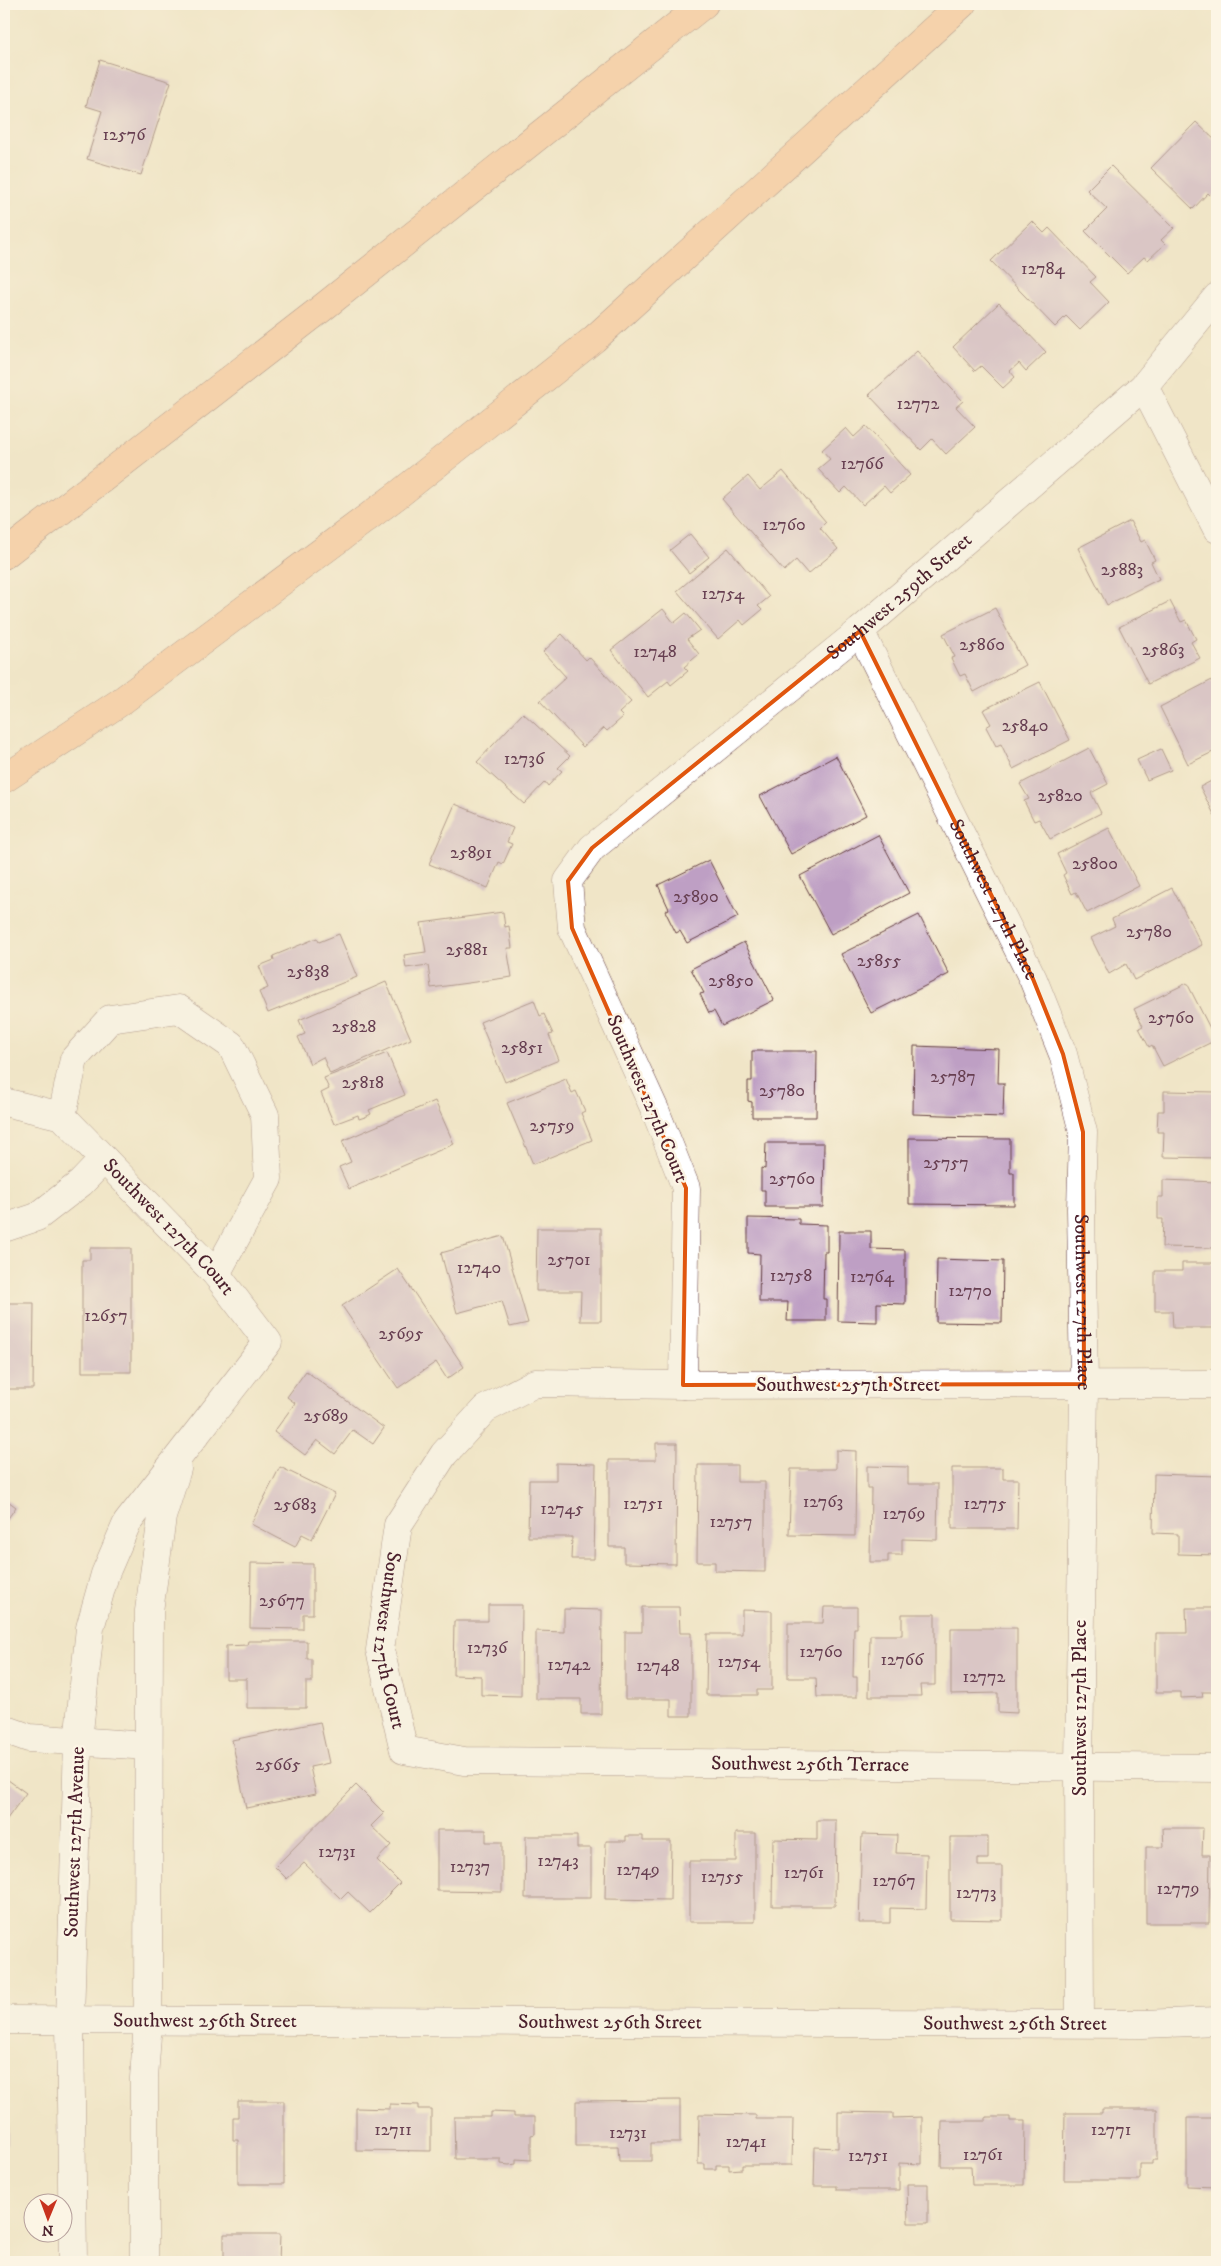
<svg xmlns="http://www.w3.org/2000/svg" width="1221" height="2266" viewBox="0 0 1221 2266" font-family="'IM FELL DW Pica',serif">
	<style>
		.building { fill: #be9fc4 }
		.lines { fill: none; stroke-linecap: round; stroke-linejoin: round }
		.minor-casing { stroke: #633d42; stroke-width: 29 }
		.tertiary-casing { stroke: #633d42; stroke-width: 29 }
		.motorway-casing { stroke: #633d42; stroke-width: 29 }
		.minor { stroke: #fff; stroke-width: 28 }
		.tertiary { stroke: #fff; stroke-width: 28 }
		.motorway { stroke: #fabb8b; stroke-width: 28 }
		.marked { fill: none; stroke: #e0560e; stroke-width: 4; stroke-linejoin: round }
		.labels { text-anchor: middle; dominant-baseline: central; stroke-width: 5; stroke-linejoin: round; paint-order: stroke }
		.number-label { font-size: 18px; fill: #673f51 }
		.street-label { font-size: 20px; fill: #4a1f2b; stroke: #fcf5e5 }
	</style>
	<rect width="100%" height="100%" fill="#fcf5e5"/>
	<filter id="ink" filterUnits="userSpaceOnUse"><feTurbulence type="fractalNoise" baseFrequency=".02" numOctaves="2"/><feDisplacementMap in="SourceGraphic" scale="10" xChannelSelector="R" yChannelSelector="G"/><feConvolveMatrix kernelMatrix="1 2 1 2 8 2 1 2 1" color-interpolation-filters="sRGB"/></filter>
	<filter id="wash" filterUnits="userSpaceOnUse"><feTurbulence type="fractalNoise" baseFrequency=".0096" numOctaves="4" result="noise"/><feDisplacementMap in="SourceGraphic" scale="20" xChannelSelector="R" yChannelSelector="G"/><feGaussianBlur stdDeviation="1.12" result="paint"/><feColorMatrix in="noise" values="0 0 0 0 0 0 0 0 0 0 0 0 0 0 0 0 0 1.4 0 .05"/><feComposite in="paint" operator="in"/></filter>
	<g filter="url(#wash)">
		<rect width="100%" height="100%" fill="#f0e5c7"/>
		<g id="blocks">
			<g class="building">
				<path d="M100 60 171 82 141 175 87 159 102 111 86 106Z"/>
				<path d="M1196 122 1217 142V191L1212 197 1208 193 1193 209 1151 168Z"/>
				<path d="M1111 166 1174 228 1161 240 1165 244 1148 260 1144 257 1127 273 1085 231 1107 209 1087 190Z"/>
				<path d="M1032 221 1044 233 1049 228 1096 277 1090 282 1109 302 1080 330 1066 316 1055 327 991 261Z"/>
				<path d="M999 303 1046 352 1026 371 1019 363 1010 371 1015 377 1003 388 981 366 975 371 953 347Z"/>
				<path d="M917 351 963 401 956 407 975 427 946 454 932 439 921 450 869 395Z"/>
				<path d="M866 426 910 475 890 493 884 486 863 505 846 487 840 493 818 469 830 459 822 450 846 428 854 437Z"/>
				<path d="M783 471 826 522 820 528 838 549 808 574 796 560 784 571 722 499 748 476 760 490Z"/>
				<path d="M1130 521 1141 542 1145 540 1155 560 1151 562 1159 579 1107 605 1078 548Z"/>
				<path d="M690 534 709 557 689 573 670 550Z"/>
				<path d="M728 548 769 597 758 606 762 610 744 625 740 620 718 639 677 591Z"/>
				<path d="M1170 601 1181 622 1186 620 1196 639 1191 642 1200 658 1148 684 1119 627Z"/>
				<path d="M995 608 1025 665 974 692 965 674 960 676 951 658 955 657 943 634Z"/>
				<path d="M663 609 674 623 686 613 700 630 687 639 699 654 684 667 688 671 671 685 668 681 648 697 611 650Z"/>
				<path d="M562 634 586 660 589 657 631 702 619 713 623 717 607 731 604 728 583 747 540 701 566 677 543 652Z"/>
				<path d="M1212 680 1217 691V750L1188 764 1160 707Z"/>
				<path d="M1040 682 1070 740 1013 769 1001 744 996 746 986 727 991 724 983 710Z"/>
				<path d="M523 713 570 756 558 768 562 771 548 786 545 782 524 804 477 762Z"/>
				<path d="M1089 748 1108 784 1091 793 1101 813 1050 839 1039 819 1034 821 1024 801 1029 799 1020 784Z"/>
				<path d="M1161 749 1171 770 1147 780 1137 760Z"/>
				<path d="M836 756 866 815 791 854 760 796Z"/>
				<path d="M1217 778V820L1200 787Z"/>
				<path d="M455 804 513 828 507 842 512 844 503 864 499 862 488 888 429 864Z"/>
				<path d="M1109 828 1139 886 1087 913 1076 892 1072 894 1063 875 1066 873 1057 854Z"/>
				<path d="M878 835 909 893 831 934 800 876Z"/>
				<path d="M709 860 738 917 687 943 680 931 676 933 665 911 669 909 658 885Z"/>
				<path d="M1172 888 1202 945 1134 980 1126 964 1109 974 1091 938 1115 926 1112 919Z"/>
				<path d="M503 912 505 927 509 926 512 948H507L512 977 431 988 428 965 406 968 404 955 426 952 421 923Z"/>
				<path d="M919 915 949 974 871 1013 841 954Z"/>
				<path d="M339 934 357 977 268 1013 259 992 268 988 259 966 274 960 273 956 317 938 319 942Z"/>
				<path d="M744 942 774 1000 722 1026 714 1011 709 1013 700 994 704 993 691 969Z"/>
				<path d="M386 982 411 1039 330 1074 323 1057 310 1064 298 1037 305 1034 299 1020Z"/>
				<path d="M1187 983 1216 1040 1163 1066 1152 1045 1149 1047 1139 1028 1143 1026 1134 1009Z"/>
				<path d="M534 1000 540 1016 544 1014 553 1034 549 1035 559 1060 505 1082 480 1022Z"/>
				<path d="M914 1046 999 1049 998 1083H1004L1003 1117 913 1114Z"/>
				<path d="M752 1051H817L816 1117H752V1102L748 1101V1081H752Z"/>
				<path d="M387 1053 405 1095 369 1110 371 1114 365 1117 359 1119 358 1115 334 1124 321 1093 329 1089 324 1078Z"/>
				<path d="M566 1079 572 1093 576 1091 585 1111 581 1113 592 1140 533 1164 507 1103Z"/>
				<path d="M1164 1091 1217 1092V1158L1163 1157 1164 1132H1157L1158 1111H1164Z"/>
				<path d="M435 1101 454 1144 349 1189 339 1167 351 1162 342 1141Z"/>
				<path d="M909 1138 1010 1139V1173H1014V1205L909 1204Z"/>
				<path d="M766 1143H824L823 1207H765V1190H761V1168L765 1169Z"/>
				<path d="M1163 1180 1217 1182V1248L1162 1247 1163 1219H1158V1197H1163Z"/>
				<path d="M748 1218 799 1219V1224L827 1225V1252H824L823 1299H826V1321H787L788 1302H759L760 1254 748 1253Z"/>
				<path d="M537 1228H601V1321H580L581 1291H536Z"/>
				<path d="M839 1231H871V1249L905 1250V1304L877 1303V1322L838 1321Z"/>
				<path d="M503 1236 528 1323 510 1327 502 1301 457 1313 441 1253Z"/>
				<path d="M90 1248H131V1372H82V1260H90Z"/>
				<path d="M937 1259 1003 1261 1002 1323 936 1322Z"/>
				<path d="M1182 1263H1217V1328H1173L1172 1311H1155V1271H1182Z"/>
				<path d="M398 1269 464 1367 447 1379 436 1362 398 1388 342 1306Z"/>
				<path d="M4 1292H6V1303H34L33 1389H4Z"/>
				<path d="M306 1371 384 1428 373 1444 353 1430 335 1454 317 1440 305 1455 274 1432 295 1403 287 1397Z"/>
				<path d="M656 1443H677L676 1564 624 1563V1547H609V1460H656Z"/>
				<path d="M836 1450 856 1451 855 1536 789 1535 791 1469H836Z"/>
				<path d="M556 1463 596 1464 594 1559H571L572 1537H528L529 1480H556Z"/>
				<path d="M698 1465H737V1482H765V1572L715 1571V1562H697Z"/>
				<path d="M867 1466 908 1467V1484H938L937 1540 902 1539V1555H888V1562H870L871 1488H867Z"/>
				<path d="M280 1467 335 1494 312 1539 302 1534 295 1547 251 1524Z"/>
				<path d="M952 1468H1003V1479H1018L1017 1529H952Z"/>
				<path d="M1154 1474 1217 1476V1555L1178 1554V1534L1153 1533Z"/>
				<path d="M4 1498 16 1507 4 1524Z"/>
				<path d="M251 1563 313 1564V1614H303V1629L250 1628Z"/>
				<path d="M488 1605H522L521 1696 481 1695V1676L453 1675 454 1621H488Z"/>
				<path d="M642 1607H679L680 1633H691V1716H671V1699H625V1632H642Z"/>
				<path d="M824 1607H857V1628H854L853 1677H857V1697H817L816 1678H788V1623H823Z"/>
				<path d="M1186 1608H1217V1692H1202L1203 1697 1181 1698V1692H1156V1633H1187Z"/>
				<path d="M564 1609 602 1610 601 1714H581V1699H536V1631L564 1632Z"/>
				<path d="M742 1610 772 1611V1690H757V1695H706L707 1634H742Z"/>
				<path d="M902 1614H935V1685H920L921 1696H869L870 1635H902Z"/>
				<path d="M951 1628H1017V1713L998 1712V1693L951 1694Z"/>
				<path d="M248 1641H307V1659H312V1682H306V1708H247V1679H226V1646L247 1645Z"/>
				<path d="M320 1722 329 1763 310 1767 316 1794 246 1808 232 1740Z"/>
				<path d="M4 1777 26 1793 4 1823Z"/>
				<path d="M356 1785 384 1813 371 1826 391 1845 377 1860 400 1883 370 1913 348 1892 341 1899 304 1863 287 1879 275 1867Z"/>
				<path d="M817 1820H836L835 1906H772L773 1839 817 1840Z"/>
				<path d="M1163 1828H1203L1202 1855H1210L1209 1923H1146V1847H1164Z"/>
				<path d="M437 1830H486V1842H502V1892L437 1891Z"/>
				<path d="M736 1833H755V1922H689V1861H736Z"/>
				<path d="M862 1834 897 1835 896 1853 927 1854 926 1909 890 1908V1923H859Z"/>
				<path d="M526 1836H577V1848H591V1898H525Z"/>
				<path d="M626 1836H643V1841H671L670 1900 605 1899 606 1841H626Z"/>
				<path d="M950 1837H988V1859H978V1866H1002V1920L950 1919Z"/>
				<rect x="4" y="2100" width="4" height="45"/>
				<path d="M680 2100V2143H651V2161H619L618 2146H576V2101Z"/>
				<path d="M238 2101H284V2184H238V2140H233V2117H238Z"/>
				<path d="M390 2104 418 2105V2109H431V2151L356 2150V2108L390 2109Z"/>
				<path d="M1102 2109H1157V2160H1152V2164H1140V2180H1064L1065 2113H1102Z"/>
				<path d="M491 2112 514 2113V2117H535V2134L531 2135V2160L516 2159V2164L509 2165 501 2164V2159H455L454 2117H491Z"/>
				<path d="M838 2112 893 2113V2118L922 2117V2164L899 2163V2190H837V2186H814L815 2147 838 2148Z"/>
				<path d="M699 2114 756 2115V2119H793L792 2165H742V2169L729 2170V2165H716V2169H705V2164H698Z"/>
				<path d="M986 2117H1010V2121H1025L1024 2185H972L971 2166H941L942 2121H986Z"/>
				<path d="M1187 2118H1217V2187L1187 2186Z"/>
				<path d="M907 2184H928V2223H908Z"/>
				<path d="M224 2234H280L279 2262H229V2259H224Z"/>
			</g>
		</g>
	</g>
	<g filter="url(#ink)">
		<use href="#blocks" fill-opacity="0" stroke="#633d42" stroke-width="1"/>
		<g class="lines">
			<g class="minor-casing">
				<g id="minor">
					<path d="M1144 386 1217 529"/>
					<path id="s1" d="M860 631 1033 979 1063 1054 1083 1132 1081 1209 1084 1384 1079 1767 1080 2023"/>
					<path d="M4 1102 62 1116"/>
					<path id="s2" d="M62 1116 216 1274 268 1342 127 1523 105 1574 90 1628 78 1741 70 2020"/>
					<path d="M62 1116 74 1059 110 1019 179 1009 231 1045 265 1115 268 1179 216 1274"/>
					<path d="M4 1228 37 1217 81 1183 104 1159"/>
					<path id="s3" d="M1217 1384 683 1385 535 1383 485 1409 444 1454 398 1525 380 1650 404 1750 464 1761 1217 1768"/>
					<path id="s4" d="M683 1385 686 1188 655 1110 572 928 568 881 592 848 860 631 1144 386 1217 297"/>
					<path d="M4 1729 29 1738 148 1746"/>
					<path d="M148 2021 149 1611 162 1517 177 1469"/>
				</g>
			</g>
			<g class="tertiary-casing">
				<g id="tertiary">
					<path id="s5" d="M4 2020 1143 2024 1217 2021"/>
					<path d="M70 2020 73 2262"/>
					<path d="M144 2262V2078L148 2021"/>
				</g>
			</g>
			<g class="motorway-casing">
				<g id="motorway">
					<path d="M4 555 321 309 704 4"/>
					<path d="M4 779 119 703 399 494 594 339 962 4"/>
				</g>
			</g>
			<use href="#minor" class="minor"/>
			<use href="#tertiary" class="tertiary"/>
			<use href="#motorway" class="motorway"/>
		</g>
	</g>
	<path d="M0 0H1221V2266H0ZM860 631 1033 979 1063 1054 1083 1132 1084 1384 683 1385 686 1188 572 928 568 881 592 848Z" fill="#f0e5c7" fill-opacity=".55" fill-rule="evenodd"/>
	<path class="marked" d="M860 631 1033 979 1063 1054 1083 1132 1084 1384 683 1385 686 1188 572 928 568 881 592 848Z"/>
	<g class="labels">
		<g class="number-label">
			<text x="124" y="135">12576</text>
			<text x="1043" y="269">12784</text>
			<text x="918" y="404">12772</text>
			<text x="862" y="464">12766</text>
			<text x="784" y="525">12760</text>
			<text x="1122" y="570">25883</text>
			<text x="723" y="594">12754</text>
			<text x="982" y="645">25860</text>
			<text x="1163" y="650">25863</text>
			<text x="655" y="652">12748</text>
			<text x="1025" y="726">25840</text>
			<text x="524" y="759">12736</text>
			<text x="1060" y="796">25820</text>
			<text x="471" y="853">25891</text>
			<text x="1095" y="864">25800</text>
			<text x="696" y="897">25890</text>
			<text x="1149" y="932">25780</text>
			<text x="467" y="950">25881</text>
			<text x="879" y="961">25855</text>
			<text x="308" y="972">25838</text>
			<text x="731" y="981">25850</text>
			<text x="1171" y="1018">25760</text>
			<text x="354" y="1027">25828</text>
			<text x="522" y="1048">25851</text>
			<text x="953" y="1077">25787</text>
			<text x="363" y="1083">25818</text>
			<text x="782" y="1091">25780</text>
			<text x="552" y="1126">25759</text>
			<text x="946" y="1163">25757</text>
			<text x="792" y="1179">25760</text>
			<text x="569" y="1260">25701</text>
			<text x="479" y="1268">12740</text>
			<text x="791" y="1276">12758</text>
			<text x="872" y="1277">12764</text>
			<text x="970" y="1291">12770</text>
			<text x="106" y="1316">12657</text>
			<text x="401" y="1334">25695</text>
			<text x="326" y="1416">25689</text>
			<text x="823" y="1502">12763</text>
			<text x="643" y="1504">12751</text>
			<text x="985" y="1504">12775</text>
			<text x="295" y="1505">25683</text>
			<text x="562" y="1509">12745</text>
			<text x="904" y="1514">12769</text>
			<text x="731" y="1522">12757</text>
			<text x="282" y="1601">25677</text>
			<text x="487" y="1648">12736</text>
			<text x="821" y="1652">12760</text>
			<text x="902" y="1660">12766</text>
			<text x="739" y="1662">12754</text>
			<text x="569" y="1665">12742</text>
			<text x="658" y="1666">12748</text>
			<text x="984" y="1677">12772</text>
			<text x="278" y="1765">25665</text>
			<text x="337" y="1852">12731</text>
			<text x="558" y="1861">12743</text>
			<text x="470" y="1867">12737</text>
			<text x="638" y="1870">12749</text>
			<text x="804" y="1873">12761</text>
			<text x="722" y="1877">12755</text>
			<text x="894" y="1881">12767</text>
			<text x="1178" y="1889">12779</text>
			<text x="976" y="1893">12773</text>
			<text x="393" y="2130">12711</text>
			<text x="1111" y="2130">12771</text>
			<text x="628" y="2133">12731</text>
			<text x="746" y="2142">12741</text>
			<text x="983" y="2155">12761</text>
			<text x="868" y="2156">12751</text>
		</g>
		<g class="street-label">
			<text stroke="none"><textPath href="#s4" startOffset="966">Southwest 259th Street</textPath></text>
			<text stroke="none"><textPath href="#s1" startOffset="300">Southwest 127th Place</textPath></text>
			<text transform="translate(647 1099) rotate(67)">Southwest 127th Court</text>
			<text stroke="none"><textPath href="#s2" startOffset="154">Southwest 127th Court</textPath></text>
			<text stroke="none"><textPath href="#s1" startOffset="720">Southwest 127th Place</textPath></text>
			<text x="848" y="1385">Southwest 257th Street</text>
			<text stroke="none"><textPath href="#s3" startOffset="1001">Southwest 127th Court</textPath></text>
			<text transform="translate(1080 1708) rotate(-90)">Southwest 127th Place</text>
			<text stroke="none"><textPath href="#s3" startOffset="1520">Southwest 256th Terrace</textPath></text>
			<text transform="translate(75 1842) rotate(-88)">Southwest 127th Avenue</text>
			<text stroke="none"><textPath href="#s5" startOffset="201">Southwest 256th Street</textPath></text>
			<text stroke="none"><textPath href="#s5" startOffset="606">Southwest 256th Street</textPath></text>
			<text stroke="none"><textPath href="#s5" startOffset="1011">Southwest 256th Street</textPath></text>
		</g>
	</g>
	<rect width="1221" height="2266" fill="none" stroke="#fcf5e5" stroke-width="20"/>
	<g transform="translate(48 2218) rotate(181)"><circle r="24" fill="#fcf5e5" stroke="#b59f9b"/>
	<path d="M0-4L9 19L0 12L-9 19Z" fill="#c8321e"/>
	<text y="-8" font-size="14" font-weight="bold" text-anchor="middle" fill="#4a1f2b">N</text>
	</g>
</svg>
